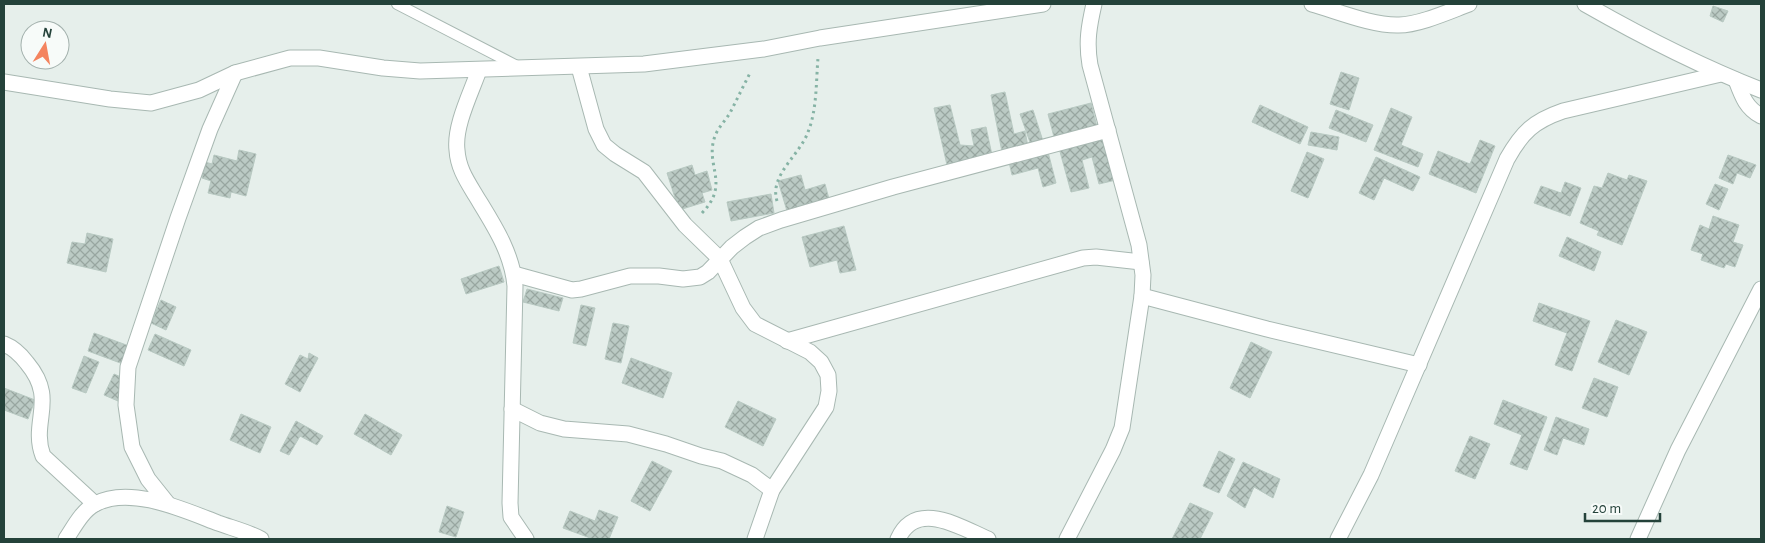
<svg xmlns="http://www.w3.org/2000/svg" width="1765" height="543" viewBox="0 0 1765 543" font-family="'Alegreya Sans',sans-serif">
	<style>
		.building { fill: url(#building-cross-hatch); stroke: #b8c9c2 }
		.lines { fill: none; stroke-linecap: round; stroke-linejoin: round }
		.lane-casing { stroke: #a8b8b2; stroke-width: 12 }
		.street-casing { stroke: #a8b8b2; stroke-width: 17 }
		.path { stroke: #86b3a5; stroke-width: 3; stroke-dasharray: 2.5 4; stroke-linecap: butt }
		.lane { stroke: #fff; stroke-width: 10 }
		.street { stroke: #fff; stroke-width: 15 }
	</style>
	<defs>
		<pattern id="building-cross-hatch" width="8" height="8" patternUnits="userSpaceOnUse" patternTransform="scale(1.25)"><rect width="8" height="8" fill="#bbcac4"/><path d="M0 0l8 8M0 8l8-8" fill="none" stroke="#98a6a0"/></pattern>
	</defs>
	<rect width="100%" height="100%" fill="#e6efeb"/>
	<g class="building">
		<path d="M1713 6 1728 11 1723 22 1710 16Z"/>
		<path d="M1341 72 1359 78 1349 110 1330 104Z"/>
		<path d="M1005 92 1014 134 1025 131 1028 147 1002 152 991 95Z"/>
		<path d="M1091 103 1097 127 1054 137 1048 114Z"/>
		<path d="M950 105 960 145 974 146 971 130 986 127 992 155 947 165 934 108Z"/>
		<path d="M1260 105 1308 127 1300 144 1252 122Z"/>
		<path d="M1391 108 1412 117 1401 145 1423 154 1418 167 1374 150Z"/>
		<path d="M1033 110 1043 141 1031 145 1020 114Z"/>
		<path d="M1336 110 1373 125 1366 142 1329 128Z"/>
		<path d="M1311 132 1339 137 1337 150 1308 145Z"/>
		<path d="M1104 136 1116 180 1099 184 1092 157 1082 160 1089 188 1071 192 1059 148Z"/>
		<path d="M1480 140 1495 146 1476 193 1429 174 1438 151 1470 164Z"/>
		<path d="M239 150 256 154 246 196 231 192 230 198 208 193 211 181 202 178 205 162 212 164 214 155 237 161Z"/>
		<path d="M1048 152 1056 183 1043 187 1038 168 1012 175 1009 162Z"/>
		<path d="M1307 152 1324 159 1308 198 1291 191Z"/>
		<path d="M1728 155 1756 165 1750 178 1737 173 1733 184 1719 178Z"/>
		<path d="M1376 157 1420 177 1413 191 1384 178 1374 200 1359 193Z"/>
		<path d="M692 165 695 175 707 171 712 190 702 193 705 202 679 210 667 173Z"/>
		<path d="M1608 173 1627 180 1629 175 1647 181 1622 245 1597 235 1599 231 1580 223 1594 186 1602 188Z"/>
		<path d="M801 175 805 190 825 184 829 199 787 211 778 181Z"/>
		<path d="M1565 182 1581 188 1570 216 1534 203 1541 186 1561 193Z"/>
		<path d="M1715 184 1728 189 1719 210 1706 204Z"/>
		<path d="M771 194 774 213 731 221 727 202Z"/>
		<path d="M1713 216 1739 225 1733 242 1743 245 1735 267 1726 264 1724 268 1701 260 1703 254 1691 250 1700 225 1709 229Z"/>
		<path d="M844 226 856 270 840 273 837 260 810 267 802 237Z"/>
		<path d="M87 233 113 239 106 272 67 263 72 242 85 244Z"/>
		<path d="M1567 237 1601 252 1594 271 1559 256Z"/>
		<path d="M499 266 504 282 466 294 461 279Z"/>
		<path d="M527 289 563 298 559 311 523 302Z"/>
		<path d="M161 300 176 307 166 330 151 323Z"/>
		<path d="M1539 303 1590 321 1572 371 1555 365 1567 333 1533 321Z"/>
		<path d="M581 305 595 308 586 346 573 343Z"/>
		<path d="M1616 320 1647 332 1629 375 1598 362Z"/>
		<path d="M613 323 629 326 621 363 605 359Z"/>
		<path d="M94 333 129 346 123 364 88 351Z"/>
		<path d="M155 334 191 350 184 366 148 350Z"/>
		<path d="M1251 342 1272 352 1250 398 1230 388Z"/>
		<path d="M309 353 318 358 300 392 285 384 300 355 308 359Z"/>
		<path d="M84 356 99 362 86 393 72 388Z"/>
		<path d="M631 358 672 373 663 398 622 383Z"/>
		<path d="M114 374 128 380 118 401 104 395Z"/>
		<path d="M1594 378 1618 387 1607 417 1582 408Z"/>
		<path d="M4 388 35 400 28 419 4 410Z"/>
		<path d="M1503 400 1547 417 1527 470 1510 464 1522 435 1494 424Z"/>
		<path d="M738 401 776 419 763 446 725 427Z"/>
		<path d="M241 414 271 427 260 453 230 440Z"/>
		<path d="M365 414 402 435 391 455 354 434Z"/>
		<path d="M1556 417 1589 429 1584 445 1563 438 1557 455 1544 450Z"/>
		<path d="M296 421 323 436 317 445 300 436 289 455 280 451Z"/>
		<path d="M1470 436 1490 444 1475 479 1455 471Z"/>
		<path d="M1219 451 1235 459 1219 493 1203 486Z"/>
		<path d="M652 461 672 471 650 511 631 501Z"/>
		<path d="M1243 462 1280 479 1273 498 1254 487 1245 508 1227 496Z"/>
		<path d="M1190 503 1213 513 1200 539H1172Z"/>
		<path d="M447 506 464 512 456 537 439 532Z"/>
		<path d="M599 510 618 517 609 539H593L563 528 570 511 595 521Z"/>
	</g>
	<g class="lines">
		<g class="lane-casing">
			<path id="lane" d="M397 4 519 67"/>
		</g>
		<g class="street-casing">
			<g id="street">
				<path d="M1312 4C1337 11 1373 26 1399 25 1419 25 1450 11 1469 4"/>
				<path d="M1585 4C1641 36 1700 66 1761 90"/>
				<path d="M579 67 596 129 604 145 615 154 644 172 685 225 720 259 743 308 755 324 810 352 821 362 828 375 829 391 826 407 772 490 755 539"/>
				<path d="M479 70C471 93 454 126 457 150 458 168 467 181 476 196 493 224 512 252 515 286L510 503 511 517 526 539"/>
				<path d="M1736 80C1742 96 1746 108 1761 116"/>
				<path d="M4 82 110 99 151 103 199 90 235 73 290 58H319L383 68 420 71 644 64 764 49 820 38 1043 4"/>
				<path d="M514 274 572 290 581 289 630 276H659L683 279 700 277 708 272 732 247 745 237 759 228 781 220 893 187 1108 130"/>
				<path d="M1142 296 1267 329 1419 365"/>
				<path d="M787 341 1083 258 1096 257 1141 262"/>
				<path d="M4 344C14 348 21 355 27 363 58 400 30 421 43 456L95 504"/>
				<path d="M512 409 540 423 564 429 628 434 666 444 701 456 722 461 752 475 772 490"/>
				<path d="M168 504 148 479 132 447 126 405 128 367 178 218 210 129 235 73"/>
				<path d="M66 539C74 527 82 511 95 504 130 485 184 510 218 523 232 528 248 532 261 539"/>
				<path d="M898 539C916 499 960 527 988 539"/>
				<path d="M1067 539 1113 450 1122 428 1142 296 1143 275 1139 245 1090 65C1086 42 1089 26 1094 4"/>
				<path d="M1338 539 1371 475 1507 159C1522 132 1534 121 1563 111L1721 74"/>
				<path d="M1638 539 1678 450 1761 289"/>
			</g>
		</g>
		<g class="path">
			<path d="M777 201C769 175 800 155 808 132 817 110 816 82 818 58"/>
			<path d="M702 213C731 183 704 166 715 136 718 128 725 121 730 113 737 99 744 85 751 71"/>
		</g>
		<use href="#lane" class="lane"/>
		<use href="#street" class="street"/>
	</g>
	<rect width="1765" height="543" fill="none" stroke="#24423a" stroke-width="10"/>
	<g transform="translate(45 45) rotate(11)"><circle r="24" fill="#f7fbf9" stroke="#a3b1ad"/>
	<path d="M0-4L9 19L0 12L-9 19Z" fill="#f4845f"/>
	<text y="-8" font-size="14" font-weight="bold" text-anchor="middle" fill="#24423a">N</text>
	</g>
	<path d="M1585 513v8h75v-8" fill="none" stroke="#24423a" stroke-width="2.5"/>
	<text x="1592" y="513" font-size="15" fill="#24423a" stroke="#f7fbf9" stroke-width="4" paint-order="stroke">20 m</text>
</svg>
